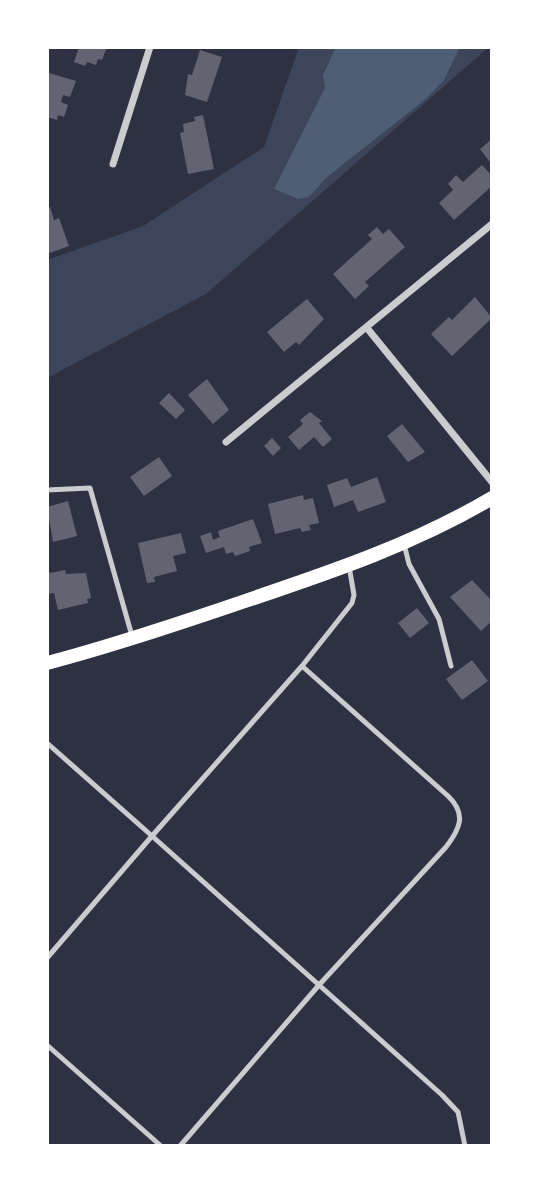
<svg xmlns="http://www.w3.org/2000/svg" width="539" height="1193" viewBox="0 0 539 1193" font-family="'DejaVu Sans',sans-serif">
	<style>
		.green { fill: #3c4559 }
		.water { fill: #4f5d75 }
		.building { fill: #626471 }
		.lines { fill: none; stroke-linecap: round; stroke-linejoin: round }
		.service { stroke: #caccd0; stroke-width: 5 }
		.minor { stroke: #caccd0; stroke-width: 7 }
		.secondary { stroke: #fff; stroke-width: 14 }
	</style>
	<rect width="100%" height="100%" fill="#2d3142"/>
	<path class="green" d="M299 47H489L206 294 47 378V260L143 226 264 147Z"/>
	<path class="water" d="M336 47H460L444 80 427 98 327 177 309 197 298 199 274 189 325 88 323 75Z"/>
	<g class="building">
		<path d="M79 47H107L102 60 98 59 96 65 87 62 85 66 74 62Z"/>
		<path d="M200 50 222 57 207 102 185 95 188 74 192 75Z"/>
		<path d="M49 73 76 81 70 97 63 95 61 102 68 105 64 117 58 115 57 120 47 117Z"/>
		<path d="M203 115 214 169 188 174 180 133 184 132 183 124 195 121 194 117Z"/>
		<path d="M492 139V160L490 162 480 149Z"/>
		<path d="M482 165 492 176V186L454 220 439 203 453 190 448 184 456 175 463 182Z"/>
		<path d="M50 207 54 220 59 218 69 246 47 254V208Z"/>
		<path d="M377 227 383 234 389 229 405 247 365 282 369 286 355 299 333 274 372 239 368 235Z"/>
		<path d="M475 297 492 318 452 356 431 334 449 317 452 320Z"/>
		<path d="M307 299 324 319 299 345 296 342 284 352 267 332Z"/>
		<path d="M207 379 229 410 213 424 188 395Z"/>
		<path d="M169 393 185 410 176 419 159 403Z"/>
		<path d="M310 412 322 421 319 423 332 439 323 447 314 437 299 450 288 437 303 424 300 420Z"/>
		<path d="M402 424 425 452 408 462 387 436Z"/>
		<path d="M272 438 281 448 273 456 264 446Z"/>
		<path d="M159 457 172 476 144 496 130 477Z"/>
		<path d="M377 477 386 502 358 512 353 500 334 507 327 485 347 478 351 487Z"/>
		<path d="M303 495 304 500 313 498 319 523 309 525 311 530 302 532 300 528 275 534 268 504Z"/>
		<path d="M68 501 77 536 53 542 47 507Z"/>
		<path d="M253 519 262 543 249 547 250 551 235 556 233 552 226 554 224 547 206 553 200 536 211 532 213 540 220 537 218 531Z"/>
		<path d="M181 533 186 553 173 556 177 571 154 577 155 582 147 583 138 543Z"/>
		<path d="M47 567 50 573 65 570 66 574 86 573 91 598 87 599 88 603 58 610 54 593 47 594Z"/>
		<path d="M472 580 492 601V621L481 631 450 597Z"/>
		<path d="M417 608 429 623 410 638 398 623Z"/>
		<path d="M472 660 488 681 462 700 446 679Z"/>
	</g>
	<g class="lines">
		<g class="service">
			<path d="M47 490 90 488 132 636"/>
			<path d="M404 544 409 564 439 619 451 666"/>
			<path d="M302 666 152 836 319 985 446 847C460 829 467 814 448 796L302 666 352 603 354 595 349 566"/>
			<path d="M47 743 152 836 47 958"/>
			<path d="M47 1045 161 1146"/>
			<path d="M180 1146 319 985 442 1095 458 1112 465 1146"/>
		</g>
		<g class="minor">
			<path d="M113 164 150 47"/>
			<path d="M367 328 492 482"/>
			<path d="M226 442 492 224"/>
		</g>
		<path class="secondary" d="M47 663C116 645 184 622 251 599 334 571 416 543 492 498"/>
	</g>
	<rect width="539" height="1193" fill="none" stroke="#ffffff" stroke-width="98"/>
</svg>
